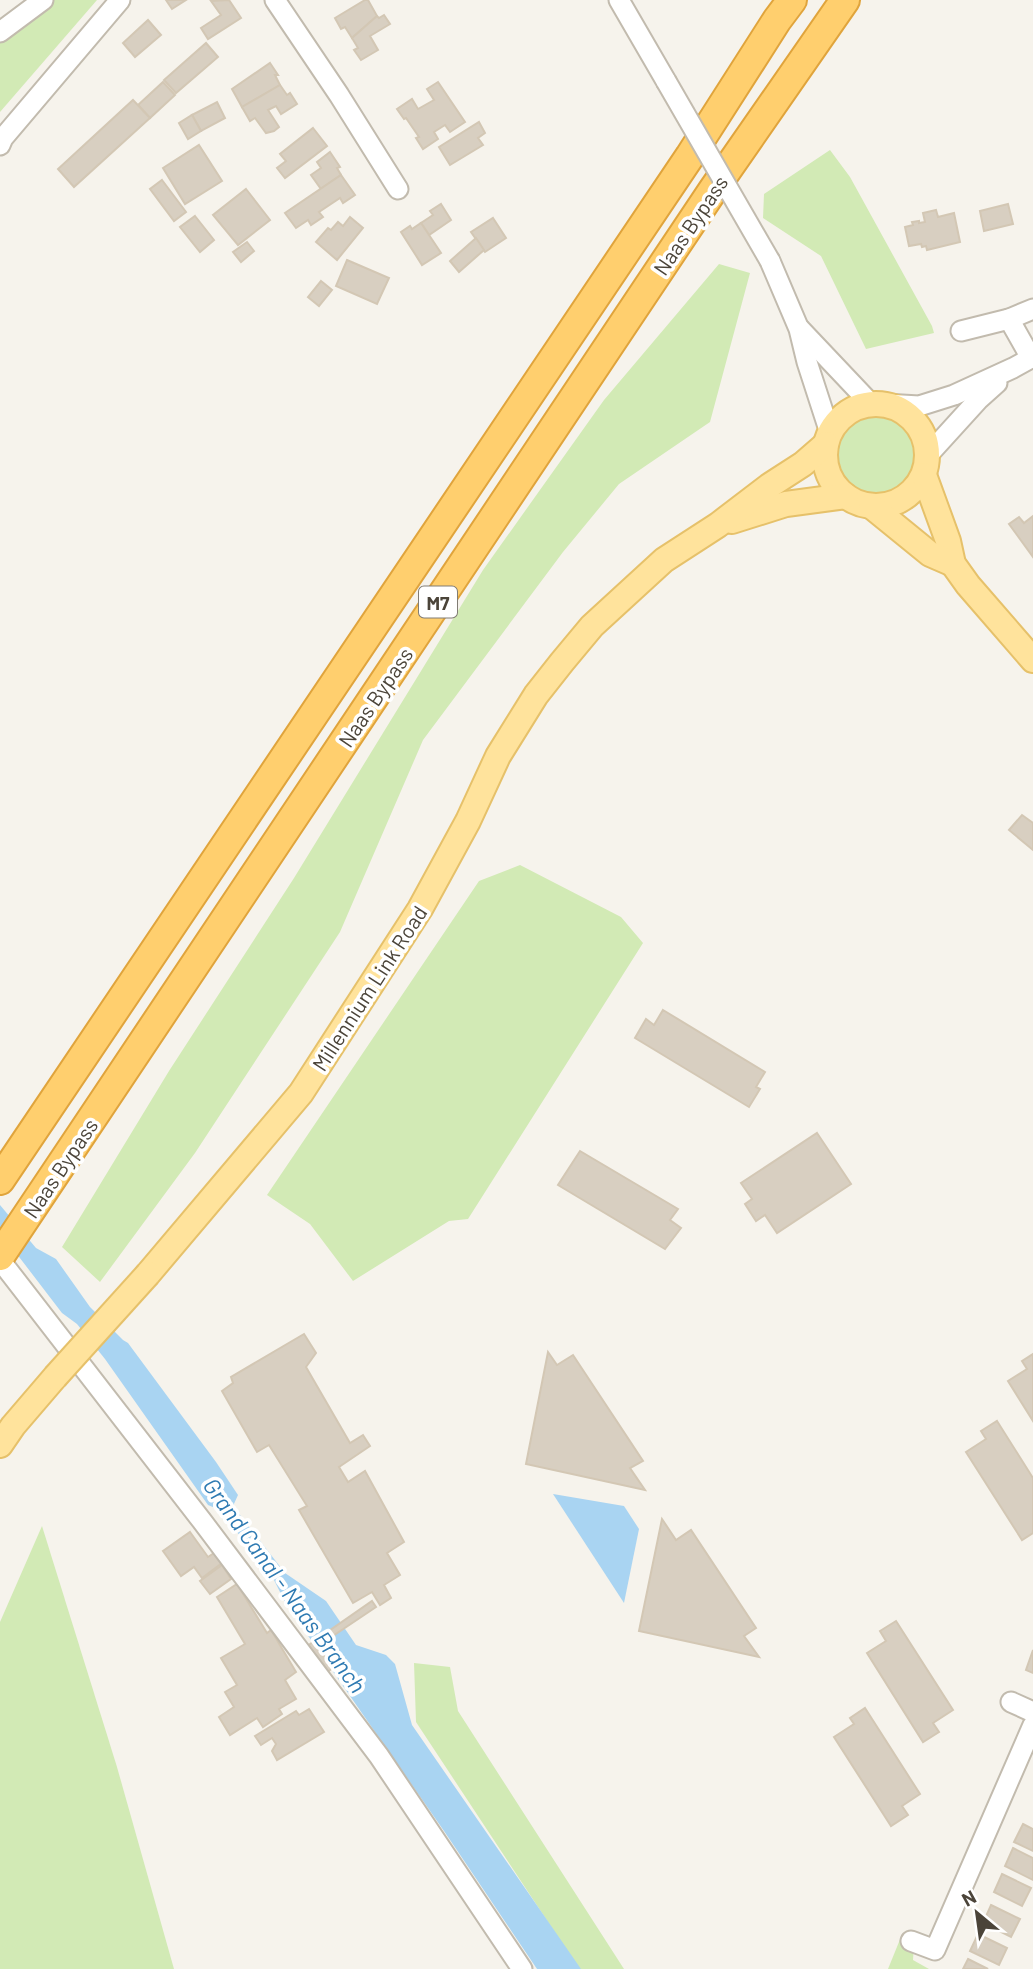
<svg xmlns="http://www.w3.org/2000/svg" width="1033" height="1969" viewBox="0 0 1033 1969" font-family="Barlow,sans-serif">
	<style>
		.green { fill: #d2eab5 }
		.water { fill: #a9d4f2 }
		.building { fill: #d8cfc1; stroke: #d3c7b4; stroke-width: 2 }
		.lines { fill: none; stroke-linecap: round; stroke-linejoin: round }
		.minor-casing { stroke: #c2bbae; stroke-width: 23 }
		.major-casing { stroke: #e6c16a; stroke-width: 28 }
		.highway-casing { stroke: #e0a43c; stroke-width: 32 }
		.minor { stroke: #fff; stroke-width: 19 }
		.major { stroke: #ffe39c; stroke-width: 24 }
		.highway { stroke: #ffcf6e; stroke-width: 28 }
		.minor-bridge-casing { stroke: #c2bbae; stroke-width: 23; stroke-linecap: butt }
		.major-bridge-casing { stroke: #e6c16a; stroke-width: 28; stroke-linecap: butt }
		.minor-bridge { stroke: #fff; stroke-width: 19 }
		.major-bridge { stroke: #ffe39c; stroke-width: 24 }
		.labels { text-anchor: middle; dominant-baseline: central; stroke-width: 7; stroke-linejoin: round; paint-order: stroke }
		.shield { fill: #fff; stroke: #817c74; stroke-width: 2 }
		.shield-label { font-size: 19px; font-weight: bold; fill: #4b4439 }
		.street-label { font-size: 21px; fill: #4b4439; stroke: #fff }
		.water-label { font-size: 23px; font-style: italic; fill: #2e7ab2; stroke: #fff }
	</style>
	<rect width="100%" height="100%" fill="#f6f3ec"/>
	<g class="green">
		<path d="M52 0H97L0 112V38Z"/>
		<path d="M830 150 850 177 932 326 934 333 866 349 821 256 763 218 764 194Z"/>
		<path d="M719 264 750 273 710 422 619 484 563 552 423 740 340 932 195 1153 100 1282 62 1247 169 1071 294 878 483 570 604 400Z"/>
		<circle cx="877" cy="455" r="41"/>
		<path d="M520 865 621 917 643 943 468 1219 449 1221 353 1281 310 1224 267 1195 479 881Z"/>
		<path d="M42 1526 117 1767 174 1969H0V1622Z"/>
		<path d="M414 1663 450 1667 458 1711 624 1969H579L416 1722Z"/>
		<path d="M901 1937 914 1944 913 1960 929 1969H888Z"/>
	</g>
	<g class="water">
		<path d="M0 1205 36 1248 56 1259 90 1307 123 1340 128 1343 216 1462 238 1495 233 1506 285 1573 326 1601 356 1645 386 1655 395 1664 412 1725 581 1969H537L444 1831 286 1604 274 1580 220 1510 208 1505 105 1359 77 1324 62 1313 0 1232Z"/>
		<path d="M553 1494 624 1506 639 1529 624 1603Z"/>
	</g>
	<g class="building">
		<path d="M166 0H186L172 9Z"/>
		<path d="M229 0 241 18 208 39 201 28 221 15 211 1Z"/>
		<path d="M365 0H368L377 16 352 38 345 27 341 29 335 18Z"/>
		<path d="M384 15 390 24 370 36 378 50 361 60 354 50 358 48 352 38 377 16 379 18Z"/>
		<path d="M148 20 161 35 135 57 123 43Z"/>
		<path d="M206 43 218 57 176 93 164 80Z"/>
		<path d="M270 63 278 75H275L280 85 242 107 232 89Z"/>
		<path d="M163 82 175 95 150 118 138 105Z"/>
		<path d="M438 82 465 122 450 132 445 125 434 132 438 139 423 149 416 138 419 137 406 118 404 119 397 109 412 99 418 109 434 100 427 89Z"/>
		<path d="M280 85 287 95 290 93 297 104 281 114 276 106 268 110 279 127 274 131 266 133 255 118 250 121 242 107Z"/>
		<path d="M133 100 150 118 74 187 58 169Z"/>
		<path d="M217 102 225 118 201 131 192 115Z"/>
		<path d="M192 115 201 131 188 139 179 123Z"/>
		<path d="M479 122 485 133 478 138 483 145 450 165 439 147Z"/>
		<path d="M313 128 327 146 285 178 277 168 286 161 280 154Z"/>
		<path d="M199 145 222 181 185 204 163 168Z"/>
		<path d="M330 152 340 167 337 168 341 175 321 189 311 175 321 168 317 162Z"/>
		<path d="M341 175 355 195 343 203 340 198 319 212 323 217 311 225 308 220 296 228 285 213Z"/>
		<path d="M162 180 186 212 174 221 150 189Z"/>
		<path d="M246 189 270 220 238 245 213 215Z"/>
		<path d="M441 204 451 220 429 235 421 223 433 215 430 211Z"/>
		<path d="M1008 204 1013 224 984 231 980 211Z"/>
		<path d="M936 210 938 217 954 213 960 242 927 250 926 246 922 247 921 244 909 246 905 227 913 225 912 222 919 221V223L925 222 923 213Z"/>
		<path d="M195 216 214 240 200 252 180 227Z"/>
		<path d="M350 217 363 228 337 260 316 242 328 228 331 230 338 222 343 226Z"/>
		<path d="M493 218 506 238 485 252 471 232Z"/>
		<path d="M421 223 441 253 422 265 401 232 410 226 412 229Z"/>
		<path d="M476 238 484 250 459 272 450 261Z"/>
		<path d="M247 242 254 251 241 262 233 252Z"/>
		<path d="M347 260 389 278 377 304 336 286Z"/>
		<path d="M321 281 332 290 319 306 308 297Z"/>
		<path d="M1033 516V557L1009 524 1019 517 1024 523Z"/>
		<path d="M1022 815 1033 823V850L1009 830Z"/>
		<path d="M663 1010 765 1072 756 1087 760 1089 749 1107 635 1038 646 1019 654 1025Z"/>
		<path d="M817 1133 851 1184 777 1233 765 1215 756 1221 745 1204 752 1199 741 1183Z"/>
		<path d="M580 1151 678 1209 670 1220 681 1228 665 1249 558 1185Z"/>
		<path d="M304 1334 316 1353 306 1367 350 1443 363 1435 370 1446 339 1467 348 1482 365 1471 404 1542 387 1553 400 1575 384 1585 391 1598 380 1605 372 1592 353 1603 299 1510 307 1506 269 1445 257 1452 222 1391 233 1383 231 1377Z"/>
		<path d="M548 1352 557 1365 573 1355 643 1461 630 1468 645 1490 526 1464Z"/>
		<path d="M1033 1354V1421L1008 1381 1027 1369 1022 1361Z"/>
		<path d="M997 1421 1033 1478V1533L1022 1540 966 1452 986 1439 981 1431Z"/>
		<path d="M662 1519 676 1540 691 1530 756 1628 744 1636 759 1657 639 1631Z"/>
		<path d="M190 1532 208 1557 214 1553 222 1563 202 1578 194 1567 181 1576 163 1551Z"/>
		<path d="M222 1565 231 1579 210 1594 200 1581Z"/>
		<path d="M237 1584 267 1633 271 1630 296 1672 285 1680 296 1699 279 1709 282 1714 263 1727 257 1718 230 1735 219 1717 234 1707 225 1692 237 1685 221 1658 245 1644 217 1597Z"/>
		<path d="M372 1601 376 1607 318 1646 333 1668 323 1675 303 1649Z"/>
		<path d="M896 1621 953 1710 933 1723 939 1732 923 1742 867 1653 886 1641 880 1631Z"/>
		<path d="M1033 1650V1673L1026 1670Z"/>
		<path d="M865 1708 920 1794 902 1806 908 1815 891 1826 834 1737 854 1724 850 1718Z"/>
		<path d="M309 1709 324 1732 277 1760 272 1751 276 1744 272 1738 261 1745 255 1736 296 1711 299 1715Z"/>
		<path d="M1023 1824 1033 1829V1851L1014 1842Z"/>
		<path d="M1013 1848 1033 1858V1880L1005 1866Z"/>
		<path d="M1002 1874 1031 1888 1022 1906 994 1892Z"/>
		<path d="M991 1905 1020 1919 1011 1937 983 1923Z"/>
		<path d="M978 1934 1007 1948 999 1965 970 1951Z"/>
		<path d="M968 1959 988 1969H963Z"/>
	</g>
	<g class="lines">
		<g class="minor-casing">
			<g id="minor">
				<path d="M275 0 339 95 398 189"/>
				<path d="M619 0 666 81"/>
				<path d="M0 32 43 0"/>
				<path d="M0 145 3 138 120 0"/>
				<path d="M770 261 799 329 807 362 830 433"/>
				<path d="M1009 319 1031 358"/>
				<path d="M800 329 871 404"/>
				<path d="M961 331 1009 319 1033 309"/>
				<path d="M885 404 919 406 954 395 1013 368 1033 357"/>
				<path d="M928 455 978 400 997 383"/>
				<path d="M0 1260 202 1521 379 1756 522 1969"/>
				<path d="M1011 1702 1033 1712"/>
				<path d="M911 1941 935 1950 1033 1725"/>
			</g>
		</g>
		<g class="major-casing">
			<g id="major">
				<circle cx="876" cy="455" r="51"/>
				<path d="M924 475 948 541 953 564 968 585 1033 660"/>
				<path d="M871 506 930 554 953 564"/>
				<path d="M732 521 786 504 846 496"/>
				<path d="M148 1274 301 1093 420 909 468 821 498 756 536 695 562 662 592 626 664 560 718 525 769 486 803 464 826 444"/>
				<path d="M0 1445 13 1426 55 1377"/>
			</g>
		</g>
		<g class="highway-casing">
			<g id="highway">
				<path d="M0 1180 690 156 777 20 792 0"/>
				<path d="M0 1256 713 190 845 0"/>
			</g>
		</g>
		<use href="#minor" class="minor"/>
		<use href="#major" class="major"/>
		<use href="#highway" class="highway"/>
		<g class="minor-bridge-casing">
			<path id="minor-bridge" d="M666 81 770 261"/>
		</g>
		<g class="major-bridge-casing">
			<path id="major-bridge" d="M55 1377 148 1274"/>
		</g>
		<use href="#minor-bridge" class="minor-bridge"/>
		<use href="#major-bridge" class="major-bridge"/>
	</g>
	<g class="labels">
		<rect class="shield" x="419" y="586.5" width="38" height="31" rx="5"/>
		<g class="shield-label">
			<text x="438" y="602">M7</text>
		</g>
		<g class="street-label">
			<text transform="translate(690 225) rotate(-56)">Naas Bypass</text>
			<text transform="translate(375 697) rotate(-56)">Naas Bypass</text>
			<text transform="translate(369 988) rotate(-57)">Millennium Link Road</text>
			<text transform="translate(60 1168) rotate(-56)">Naas Bypass</text>
		</g>
		<g class="water-label">
			<text transform="translate(285 1585) rotate(54)">Grand Canal - Naas Branch</text>
		</g>
	</g>
	<g transform="translate(977 1913) rotate(331)" stroke="#ffffff" stroke-width="5" paint-order="stroke">
	<path d="M0-5L12 26L0 18L-12 26Z" fill="#4b4439"/>
	<text y="-10" font-size="19" font-weight="bold" text-anchor="middle" fill="#4b4439">N</text>
	</g>
</svg>
